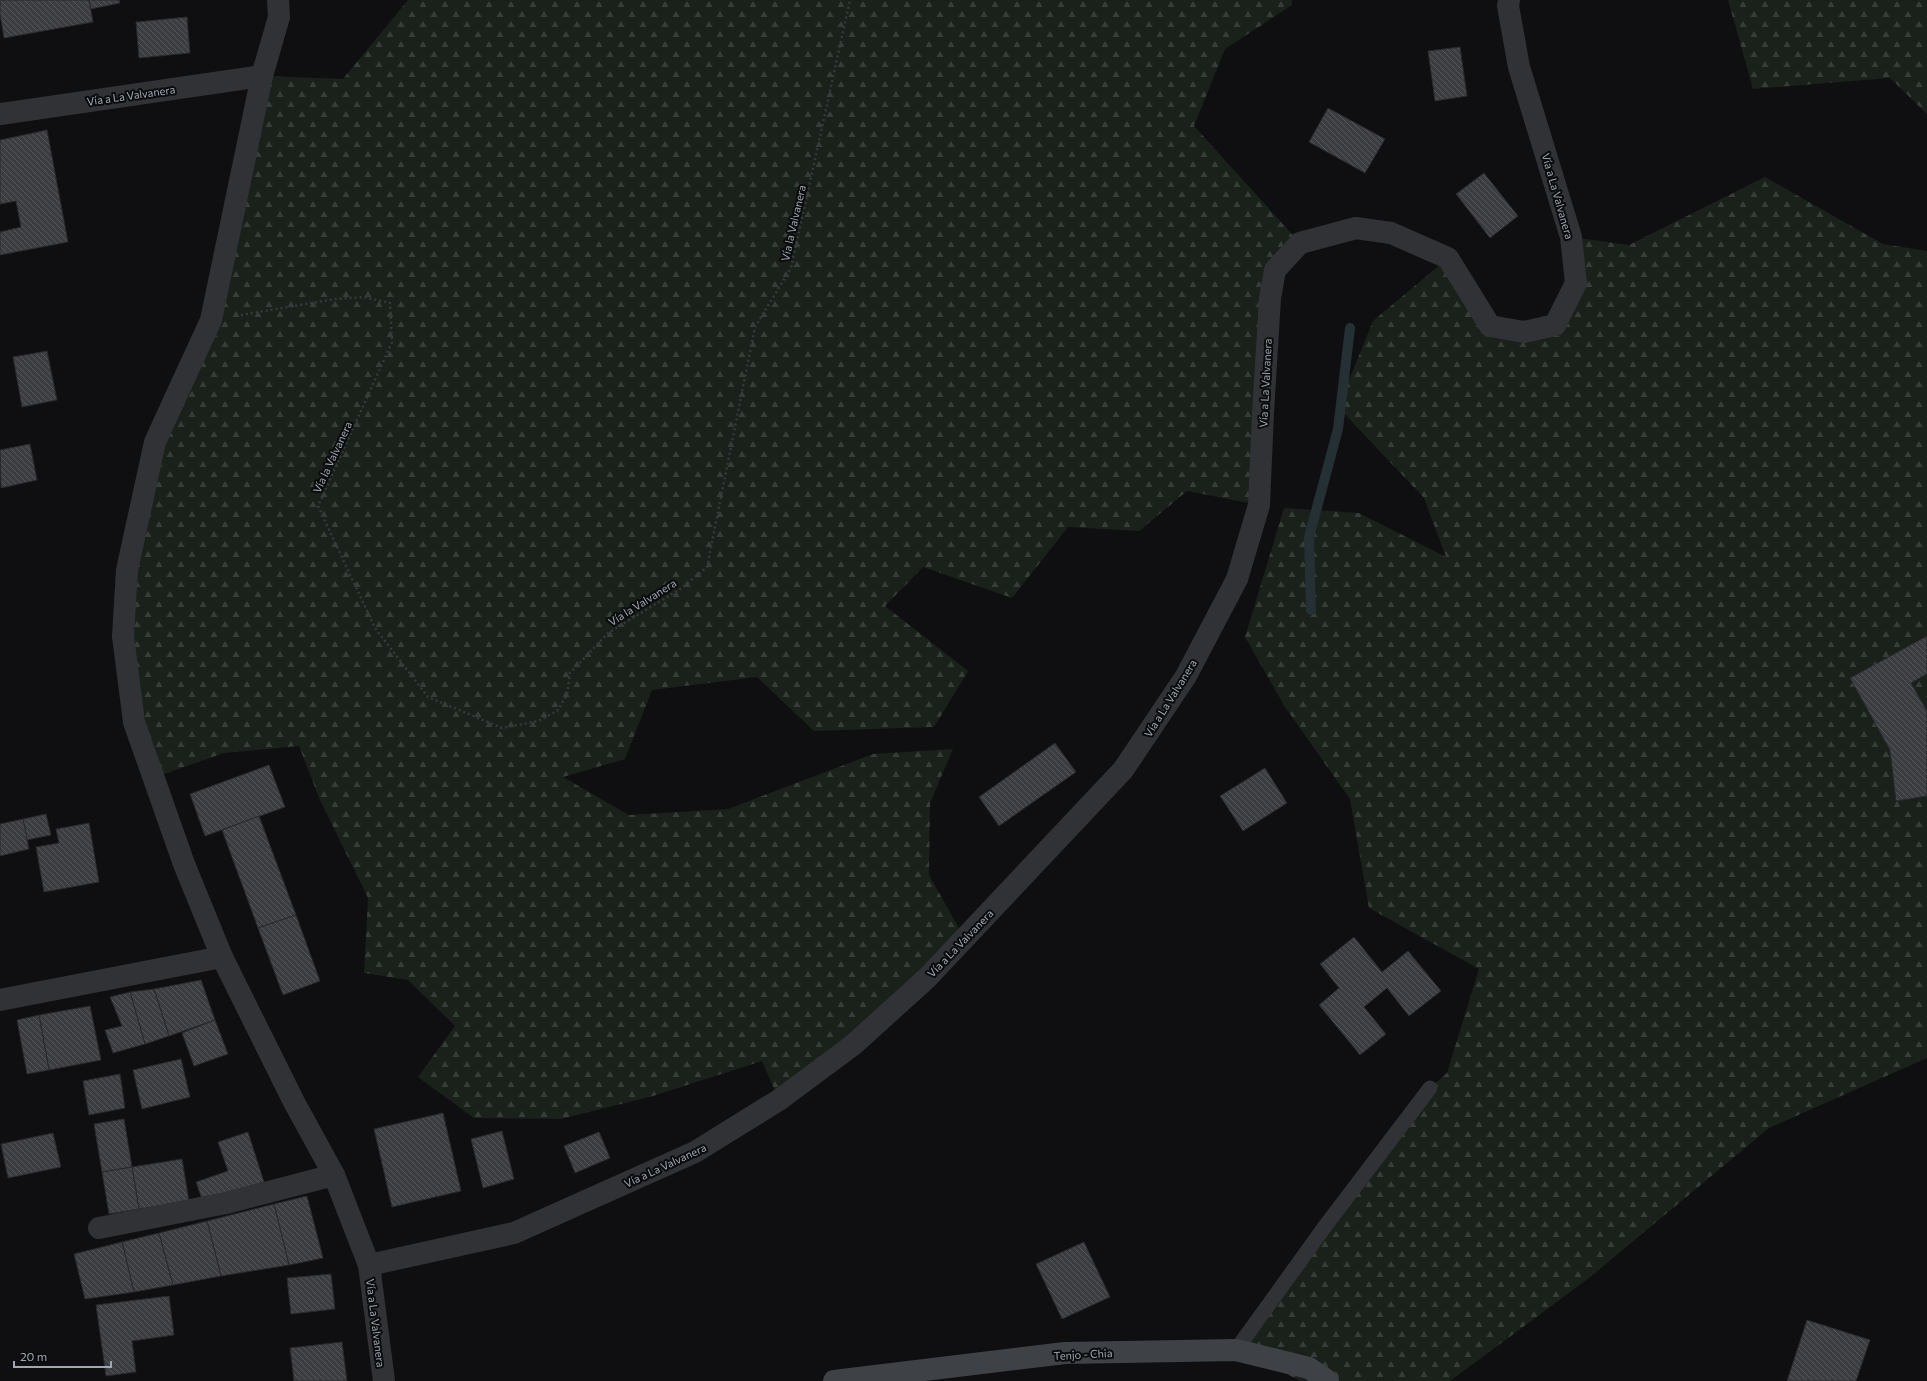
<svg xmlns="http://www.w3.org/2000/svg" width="1927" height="1381" viewBox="0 0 1927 1381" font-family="Commissioner,sans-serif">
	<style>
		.forest { fill: url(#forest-firs) }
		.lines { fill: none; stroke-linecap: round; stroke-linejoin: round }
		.stream { stroke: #253035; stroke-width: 10 }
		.building { fill: url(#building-back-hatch); stroke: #29292d }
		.path { stroke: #36393d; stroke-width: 2.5; stroke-dasharray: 2 3; stroke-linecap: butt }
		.lane { stroke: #303236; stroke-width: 15 }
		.street { stroke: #303236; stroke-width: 22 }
		.secondary { stroke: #3e4146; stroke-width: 22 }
		.labels { text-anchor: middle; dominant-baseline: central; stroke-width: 4; stroke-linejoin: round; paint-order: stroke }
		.street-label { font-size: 11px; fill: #9fa7b3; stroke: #0a0b0c }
	</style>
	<defs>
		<pattern id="forest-firs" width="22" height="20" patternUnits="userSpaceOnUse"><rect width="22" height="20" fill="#19211a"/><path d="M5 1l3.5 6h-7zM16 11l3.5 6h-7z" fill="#373e39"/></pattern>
		<pattern id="building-back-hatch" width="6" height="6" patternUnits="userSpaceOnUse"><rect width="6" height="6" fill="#3b3d41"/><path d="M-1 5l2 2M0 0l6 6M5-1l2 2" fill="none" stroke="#54565a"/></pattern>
	</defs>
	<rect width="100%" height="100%" fill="#0f0f11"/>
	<g class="forest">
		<path d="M408 0H1292V5L1225 49 1194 126 1300 243 1275 270 1259 505 1187 491 1139 531 1068 527 1012 598 923 567 885 606 968 671 934 727 814 731 757 677 652 690 625 759 563 777 629 815 728 809 873 754 953 749 930 803 929 875 965 939 779 1100 762 1061 653 1096 561 1119 474 1118 418 1077 455 1026 408 980 364 973 368 898 320 800 299 746 224 753 153 778 123 636 155 442 211 320 262 76 343 79Z"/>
		<path d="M1728 0H1927V114L1890 78 1753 89Z"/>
		<path d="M1765 177 1883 244 1927 251V1058L1769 1128 1589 1278 1450 1381H1301L1236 1350 1430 1088 1447 1073 1479 969 1369 908 1350 799 1285 707 1245 637 1284 508 1359 513 1446 557 1424 498 1338 407 1373 321 1448 258 1490 326 1555 325 1576 283 1571 237 1629 245Z"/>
	</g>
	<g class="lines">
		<path class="stream" d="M1311 610 1309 537 1338 429 1350 328"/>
	</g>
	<g class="building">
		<path d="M0 0H89L93 22 4 38 0 14Z"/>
		<path d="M89 0H119L120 3 91 9Z"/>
		<path d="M187 17 190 53 139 58 136 22Z"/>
		<path d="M1460 47 1467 96 1435 101 1428 51Z"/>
		<path d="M1328 108 1385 139 1365 173 1309 142Z"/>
		<path d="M47 130 68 242 0 255V232L21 227 16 201 0 204V140Z"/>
		<path d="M1484 173 1518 216 1490 238 1456 194Z"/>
		<path d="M47 351 57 400 22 407 13 357Z"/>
		<path d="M30 444 37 480 1 488 0 450Z"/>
		<path d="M1927 636V674L1911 683 1927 711V796L1896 801 1890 750 1850 678Z"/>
		<path d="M1055 743 1076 772 999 826 979 797Z"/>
		<path d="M269 765 285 807 205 836 190 794Z"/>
		<path d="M1265 768 1287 803 1243 831 1220 796Z"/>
		<path d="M46 814 51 835 27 840 23 819Z"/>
		<path d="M259 816 296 915 258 928 222 830Z"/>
		<path d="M23 819 29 849 0 856V824Z"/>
		<path d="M89 823 99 882 44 892 36 847 59 843 56 829Z"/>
		<path d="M296 915 320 981 283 995 258 928Z"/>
		<path d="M1354 937 1382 972 1408 951 1441 991 1409 1016 1387 988 1364 1007 1386 1034 1360 1055 1319 1005 1339 988 1320 964Z"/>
		<path d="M201 980 215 1020 169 1036 154 989Z"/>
		<path d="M154 989 169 1036 145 1044 130 992Z"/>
		<path d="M130 992 145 1044 113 1053 105 1030 122 1026 110 997Z"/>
		<path d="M90 1006 101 1060 49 1070 39 1015Z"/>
		<path d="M39 1015 49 1070 27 1074 17 1020Z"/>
		<path d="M215 1020 228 1054 194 1066 182 1033Z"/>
		<path d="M181 1059 190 1097 142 1109 133 1070Z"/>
		<path d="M120 1074 125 1108 89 1115 83 1081Z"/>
		<path d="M443 1113 461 1191 392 1207 374 1129Z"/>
		<path d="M124 1119 132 1167 102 1172 94 1124Z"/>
		<path d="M502 1131 514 1179 483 1188 471 1139Z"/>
		<path d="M248 1132 264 1182 203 1202 196 1182 228 1171 218 1142Z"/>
		<path d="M599 1132 610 1158 575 1173 564 1146Z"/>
		<path d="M53 1133 61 1167 8 1178 1 1144Z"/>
		<path d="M182 1159 189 1201 139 1209 132 1167Z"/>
		<path d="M132 1167 139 1209 109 1214 102 1172Z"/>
		<path d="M307 1196 323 1258 289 1265 274 1204Z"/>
		<path d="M274 1204 289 1265 221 1276 207 1221Z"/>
		<path d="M207 1221 221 1276 173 1285 159 1233Z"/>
		<path d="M159 1233 173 1285 134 1292 122 1242Z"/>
		<path d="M122 1242 134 1292 85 1299 74 1254Z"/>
		<path d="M1084 1242 1110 1297 1062 1319 1036 1264Z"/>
		<path d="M331 1274 335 1309 291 1314 287 1278Z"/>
		<path d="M169 1296 174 1335 132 1341 136 1372 106 1376 96 1305Z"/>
		<path d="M1807 1320 1870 1340 1856 1381H1787Z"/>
		<path d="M342 1342 347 1381H294L290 1348Z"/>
	</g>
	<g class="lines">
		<path class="path" d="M241 315 335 299 364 297 390 303 392 342 318 506 375 628 428 697 502 728 538 721 557 711 567 695 570 673 608 633 682 588 707 567 755 327 791 268 850 0"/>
		<path class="lane" d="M1236 1350 1326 1225 1430 1088"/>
		<g class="street">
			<path d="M278 0 279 17 262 76 211 320 155 442 127 570 123 636 134 722 184 864 222 957 294 1102 334 1175 369 1265 384 1381"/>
			<path d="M0 114 262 76"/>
			<path d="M0 1000 222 957"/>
			<path d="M99 1228 226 1203 334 1175"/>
			<path d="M369 1265 514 1233 695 1152 779 1100 853 1045 927 978 1123 770 1186 676 1237 579 1259 505 1263 413 1270 298 1275 270 1300 243 1356 228 1391 233 1448 258 1490 326 1524 332 1555 325 1576 283 1571 237 1519 67 1508 6 1509 0"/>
		</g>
		<path class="secondary" d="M834 1381 1065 1353 1236 1350 1309 1368 1328 1381"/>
	</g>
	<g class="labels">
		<g class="street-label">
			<text transform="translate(131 95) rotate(-8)">Vía a La Valvanera</text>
			<text transform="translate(1558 196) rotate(74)">Vía a La Valvanera</text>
			<text transform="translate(793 223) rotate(-77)">Vía la Valvanera</text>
			<text transform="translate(1265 383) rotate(-87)">Vía a La Valvanera</text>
			<text transform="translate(332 457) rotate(-65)">Vía la Valvanera</text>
			<text transform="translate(642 602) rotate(-32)">Vía la Valvanera</text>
			<text transform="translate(1170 698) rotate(-58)">Vía a La Valvanera</text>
			<text transform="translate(960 943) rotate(-46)">Vía a La Valvanera</text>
			<text transform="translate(665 1165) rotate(-25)">Vía a La Valvanera</text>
			<text transform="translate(376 1323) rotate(83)">Vía a La Valvanera</text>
			<text transform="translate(1083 1354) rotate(-3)">Tenjo - Chia</text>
		</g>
	</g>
	<path d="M14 1361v6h97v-6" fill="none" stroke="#9fa7b3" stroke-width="2"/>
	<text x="20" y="1361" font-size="12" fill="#9fa7b3" stroke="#0a0b0c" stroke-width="3" paint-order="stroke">20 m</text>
</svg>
